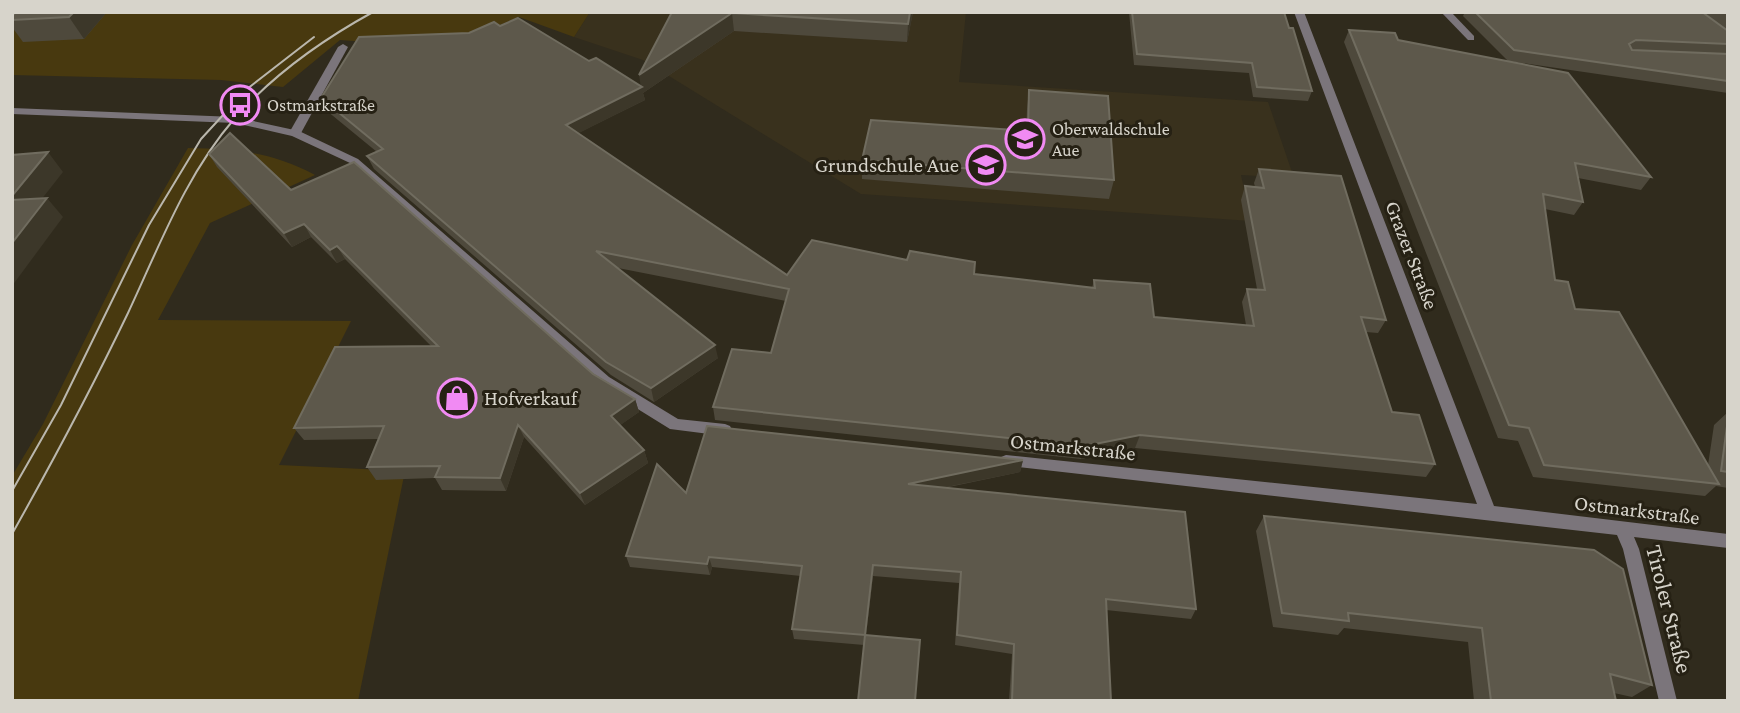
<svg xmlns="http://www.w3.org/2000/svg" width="1740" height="713" viewBox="0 0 1740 713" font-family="'Crimson Pro',serif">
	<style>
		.built { fill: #39311d }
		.green { fill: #48390f }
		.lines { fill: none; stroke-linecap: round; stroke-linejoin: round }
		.service { fill: #7b757b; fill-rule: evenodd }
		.minor { fill: #7b757b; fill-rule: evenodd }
		.tram { stroke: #bab7ad; stroke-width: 2 }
		.wall { fill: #4e493c }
		.shaded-wall { fill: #3c3729 }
		.building { fill: #5d584b; stroke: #706c5f; stroke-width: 2 }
		.labels { text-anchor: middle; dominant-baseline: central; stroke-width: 6; stroke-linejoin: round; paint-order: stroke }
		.far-poi-label { font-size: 18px; fill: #d7d4cb; stroke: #262114; text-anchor: start }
		.poi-label { font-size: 21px; fill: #d7d4cb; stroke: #262114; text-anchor: end }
		.street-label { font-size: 21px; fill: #d7d4cb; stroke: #262114 }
		.near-street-label { font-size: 24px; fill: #d7d4cb; stroke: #262114 }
	</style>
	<rect width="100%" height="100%" fill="#302b1d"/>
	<path class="built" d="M590 12H966L959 82 1268 102 1294 178 1241 175 1251 221 861 194 643 60 574 37Z"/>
	<g class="green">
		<path d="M12 12H590L574 37 519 17 444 48 340 40 283 87 221 80 12 75Z"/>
		<path d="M188 148C237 149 271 152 315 175L210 223 158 320 351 321 279 465 405 471 358 701H12V476L43 424 132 245Z"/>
	</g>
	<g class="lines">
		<g class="service">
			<path d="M1441 12H1451L1474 36V40H1468Z"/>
			<path d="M343 44 348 47 301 133 295 136 291 135 289 133 338 47Z"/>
		</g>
		<g class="minor">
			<path d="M1294 12H1304L1494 506 1728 534V548L1634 537 1639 549 1677 701H1659L1623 549 1617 535 1001 465 998 461 1001 457 1006 455 1477 504Z"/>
			<path d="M12 108 235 117 299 131 358 159 609 377 678 419 725 424 730 426 732 430 730 434 725 436 670 429 599 385 350 163 292 136 235 123 12 114Z"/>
		</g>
		<g class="tram">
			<path d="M12 491 61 405 149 225 201 139 247 89 314 37"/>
			<path d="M12 534C53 461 92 388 128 313 159 247 186 174 235 118 274 74 322 40 373 12"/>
		</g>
	</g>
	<g class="wall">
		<path d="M16 12H107L84 39 23 42 12 27V16Z"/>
		<path d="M672 12H913L907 42 734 31 643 93 645 100 578 133 787 275 974 274 1092 288 1094 280 1154 317 1246 325 1242 302 1247 289H1257L1241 200 1245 186 1255 187 1254 183 1259 169 1386 320 1378 333 1366 332 1392 412 1435 464 1426 477 1135 448 1081 459 715 420 713 407 771 353 786 301 618 268 718 358 654 402 611 375 374 169 367 156 377 152 327 111 321 98 469 33 500 26 589 61 641 87Z"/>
		<path d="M1129 12H1284L1312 91 1308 101 1253 97 1249 73 1134 65Z"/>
		<path d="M1465 12H1728V93L1508 61 1463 16Z"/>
		<path d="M1349 30 1651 177 1641 190 1578 178 1583 202 1574 215 1545 209 1555 280 1575 309 1708 465 1714 425 1728 412V488L1716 486 1705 496 1533 477 1518 441 1498 438 1344 42Z"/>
		<path d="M1029 90 1114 180 1109 199 862 179V160L1026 131 1027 109Z"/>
		<path d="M209 154 291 190 635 399 639 412 620 425 644 450 648 463 585 505 524 437 506 491 442 490 435 478 376 480 367 467 379 439 304 440 294 428 431 346 345 259 337 263 311 237 292 247 217 167Z"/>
		<path d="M1023 460 1020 472 944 488 1196 609 1191 619 1106 610 1111 701H1009L1012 654 955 645 959 583 873 576 866 635 864 645 794 639 792 629 801 576 712 567 710 575 630 567 626 556 686 493Z"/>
		<path d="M1264 516 1652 685 1632 697 1614 693 1616 701H1474L1468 642 1344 628 1338 635 1273 627 1256 531Z"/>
	</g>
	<g class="shaded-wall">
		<path d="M74 12H107L84 39 69 17Z"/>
		<path d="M910 12H913L907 42 908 24Z"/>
		<path d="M732 13 734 31 643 93 645 100 569 138 566 125 641 88 639 75Z"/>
		<path d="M48 152 63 172 26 219 12 203V196Z"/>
		<path d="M47 198 63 217 12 286V243Z"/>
		<path d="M304 224 311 237 292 247 284 233Z"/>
		<path d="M337 246 345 259 337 263 330 250Z"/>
		<path d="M715 345 718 358 654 402 651 388Z"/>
		<path d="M635 399 639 412 615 429 611 416Z"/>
		<path d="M518 425 524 437 506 491 500 478Z"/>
		<path d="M1140 435 1135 448 1081 459 1085 446Z"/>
		<path d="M644 450 648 463 585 505 580 493Z"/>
		<path d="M1023 460 1020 472 907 495 908 484Z"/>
		<path d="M709 557 712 567 710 575 707 564Z"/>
		<path d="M873 565V576L865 645V635Z"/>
	</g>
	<g class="building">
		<path d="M16 12H74L69 17 12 20V16Z"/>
		<path d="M672 12H910L908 24 732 13 639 75Z"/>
		<path d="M1132 12H1284L1289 28H1293L1312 91 1257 87 1252 63 1137 54Z"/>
		<path d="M1475 12H1702L1728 31V44L1636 40 1629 44 1632 50 1728 54V81L1514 50Z"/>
		<path d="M518 18 589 61 596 58 642 87 566 125 787 275 812 240 907 260 910 251 975 262 974 274 1095 288 1094 280 1150 284 1154 317 1254 326 1247 289 1265 290 1245 186 1264 188 1259 169 1341 176 1386 320 1361 317 1392 412 1419 415 1435 464 1140 435 1085 446 713 407 732 349 771 353 789 289 596 251 715 345 651 388 606 362 367 156 383 149 321 98 359 37 469 33 494 22 500 26Z"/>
		<path d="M1349 30 1395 33 1398 40 1568 73 1651 177 1575 163 1583 202 1543 194 1555 280 1568 282 1575 309 1619 312 1719 484 1544 465 1529 428 1509 425Z"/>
		<path d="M1029 90 1108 96 1114 180 862 160 871 120 1028 131Z"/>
		<path d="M230 133 291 190 354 162 593 374 635 399 611 416 644 450 580 493 518 425 500 478 435 477 440 466 367 467 384 426 294 428 335 347 438 346 337 246 330 250 304 224 284 233 209 154Z"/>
		<path d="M48 152 12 196V155Z"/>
		<path d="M47 198 12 243V200Z"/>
		<path d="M1728 419V472L1721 471Z"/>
		<path d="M707 426 1023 460 908 484 1185 512 1196 609 1106 599 1111 701H1012L1014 644 957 635 961 572 873 565 865 635 792 629 802 566 709 557 707 564 626 556 657 464 686 493Z"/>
		<path d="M1264 516 1594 550 1623 569 1652 685 1610 674 1616 701H1491L1482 628 1348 613 1349 621 1282 613Z"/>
		<path d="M865 635 920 640 915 701H858Z"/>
	</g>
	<defs>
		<g id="bus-ring" transform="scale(2.0125)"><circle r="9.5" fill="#262114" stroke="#f18af3" stroke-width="1.5"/><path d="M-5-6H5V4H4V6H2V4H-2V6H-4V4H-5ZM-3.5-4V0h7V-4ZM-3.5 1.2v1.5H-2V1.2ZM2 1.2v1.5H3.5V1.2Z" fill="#f18af3"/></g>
		<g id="school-ring" transform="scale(2.0125)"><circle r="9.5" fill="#262114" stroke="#f18af3" stroke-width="1.5"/><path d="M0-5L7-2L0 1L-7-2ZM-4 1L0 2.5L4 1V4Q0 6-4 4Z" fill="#f18af3"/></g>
		<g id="shop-ring" transform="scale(2.0125)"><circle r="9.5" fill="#262114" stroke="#f18af3" stroke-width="1.5"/><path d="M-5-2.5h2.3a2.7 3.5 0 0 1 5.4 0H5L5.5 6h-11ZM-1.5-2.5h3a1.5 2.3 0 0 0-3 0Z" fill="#f18af3"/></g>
	</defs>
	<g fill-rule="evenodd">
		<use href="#bus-ring" x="240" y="105"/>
		<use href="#school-ring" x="1025" y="139"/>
		<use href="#school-ring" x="986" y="165"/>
		<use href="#shop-ring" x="457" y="398"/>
	</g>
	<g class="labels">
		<g class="far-poi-label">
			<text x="267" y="105">Ostmarkstraße</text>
			<text x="1052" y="129">Oberwaldschule<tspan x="1052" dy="21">Aue</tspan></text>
		</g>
		<g class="poi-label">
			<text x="959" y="165">Grundschule Aue</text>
			<text x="484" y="398" text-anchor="start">Hofverkauf</text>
		</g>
		<g class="street-label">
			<text transform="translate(1412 255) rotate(69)">Grazer Straße</text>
			<text transform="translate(1073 447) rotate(6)">Ostmarkstraße</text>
			<text transform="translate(1637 510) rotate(7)">Ostmarkstraße</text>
		</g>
		<g class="near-street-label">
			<text transform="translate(1670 609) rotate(76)">Tiroler Straße</text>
		</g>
	</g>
	<rect width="1740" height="713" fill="none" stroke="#d7d4cb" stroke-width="28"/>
</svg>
